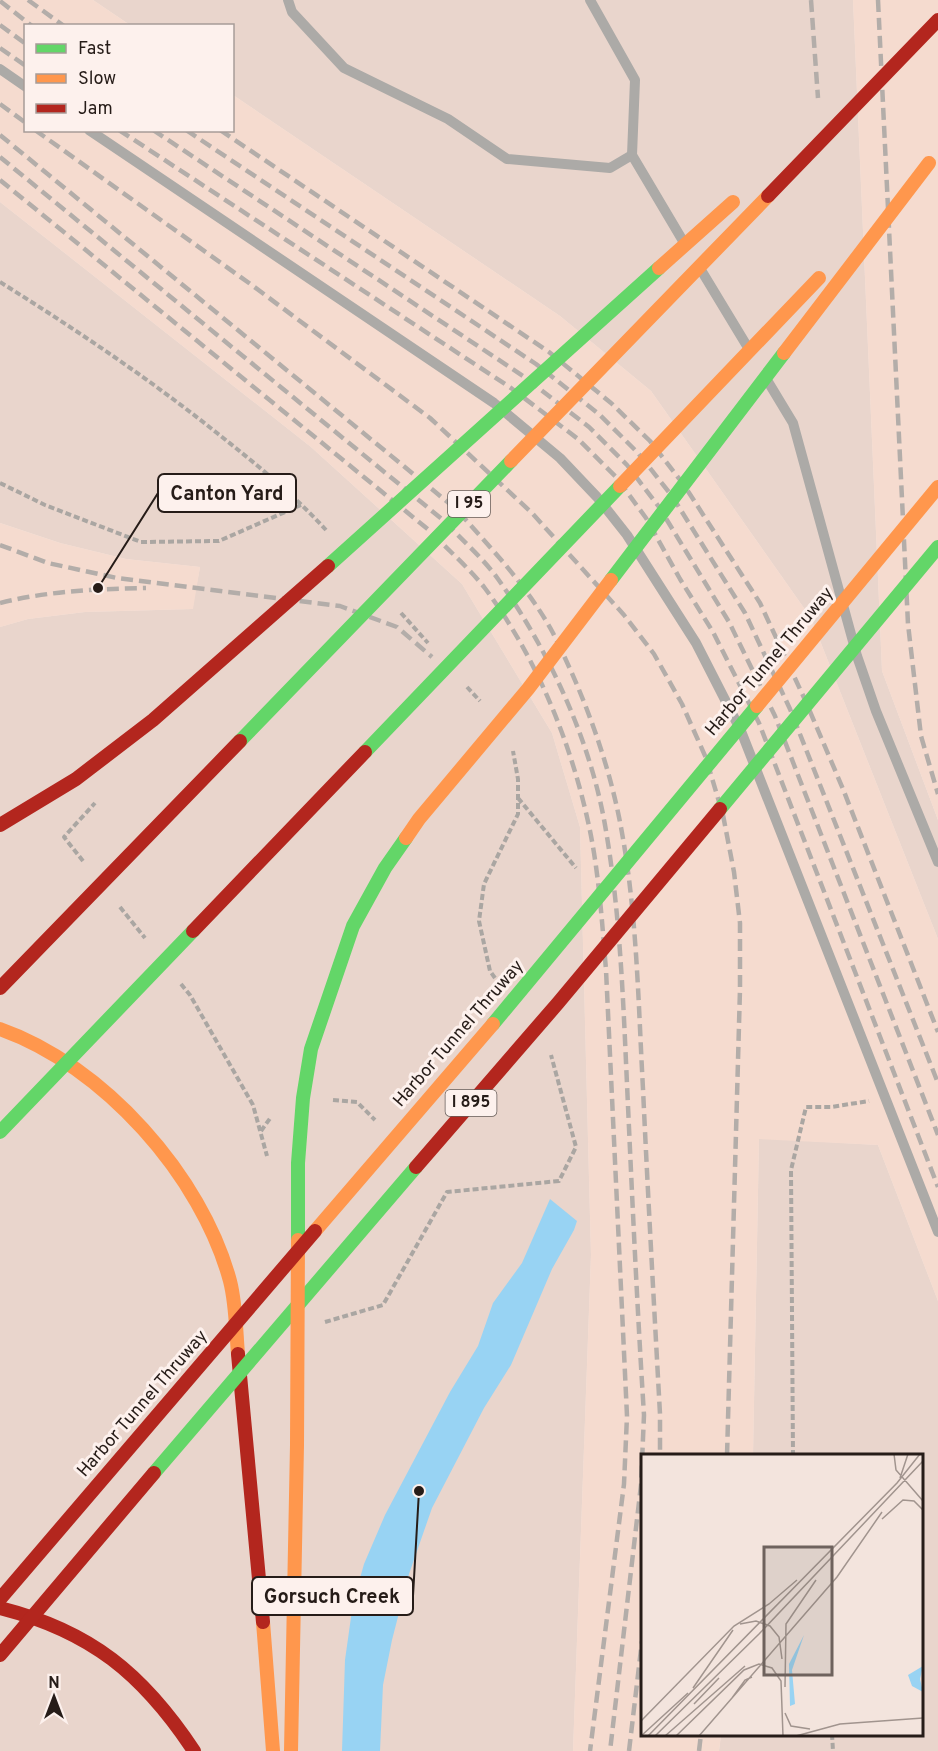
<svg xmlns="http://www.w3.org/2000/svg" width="938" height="1751" viewBox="0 0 938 1751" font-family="Overpass,sans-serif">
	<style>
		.industrial { fill: #e9d5cc }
		.built { fill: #f5dbcf }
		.water { fill: #98d3f3 }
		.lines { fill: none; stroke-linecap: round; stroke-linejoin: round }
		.path { stroke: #aaa6a2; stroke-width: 4; stroke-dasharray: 6 3; stroke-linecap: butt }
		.lane { stroke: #acaaa7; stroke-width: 10 }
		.slow { stroke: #ff974d; stroke-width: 14 }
		.jam { stroke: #b3261e; stroke-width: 14 }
		.rail { stroke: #b3ada9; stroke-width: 4.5; stroke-dasharray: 12 6; stroke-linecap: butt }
		.fast-bridge { stroke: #63d668; stroke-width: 14 }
		.slow-bridge { stroke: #ff974d; stroke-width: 14 }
		.jam-bridge { stroke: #b3261e; stroke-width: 14 }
		.labels { text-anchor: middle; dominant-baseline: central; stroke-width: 6; stroke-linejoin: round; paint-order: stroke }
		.shield { fill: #fdf1ed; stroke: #665c58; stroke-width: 1.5 }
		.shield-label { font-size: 16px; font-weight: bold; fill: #261c18 }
		.street-label { font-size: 18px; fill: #261c18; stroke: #fdf1ed }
		.inset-road { fill: none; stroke: #a1948e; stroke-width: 1.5 }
		.view { fill: #6e625d; fill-opacity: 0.15; stroke: #6e625d; stroke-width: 3 }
		.inset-edge { fill: none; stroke: #261c18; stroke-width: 3 }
		.leader { fill: none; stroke: #261c18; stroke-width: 2 }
		.callout-dot { fill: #261c18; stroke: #fdf1ed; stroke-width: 2 }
		.callout { fill: #fdf1ed; stroke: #261c18; stroke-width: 2 }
		.callout-label { font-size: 20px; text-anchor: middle; font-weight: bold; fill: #261c18 }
	</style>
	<rect width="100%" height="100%" fill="#f3e4dd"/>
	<g class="industrial">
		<path d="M93 0H853L882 671 938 820V939L811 618 651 391 560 316 233 95 232 26 130 25Z"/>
		<path d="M0 202 311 447 462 584 552 733 580 827 591 1255 573 1751H0V627L28 619 85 612 192 609 200 567 126 559 60 543 0 523Z"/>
		<path d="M759 1138 878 1145 938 1301V1751H719L721 1735 922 1734V1456L753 1455Z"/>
	</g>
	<g class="built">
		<path d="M0 0H93L130 25 26 26V130H232L233 95 560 316 651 391 811 618 938 939V1301L878 1145 759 1139 753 1455 642 1456V1734L721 1735 719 1751H573L591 1255 580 827 552 733 462 584 311 447 0 202Z"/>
		<path d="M853 0H938V820L882 671Z"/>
		<path d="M0 523 60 543 126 559 200 567 193 609 85 612 28 619 0 627Z"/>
	</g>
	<path class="water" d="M550 1199 577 1221 574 1230 552 1269 511 1365 484 1408 432 1508 409 1574 392 1640 383 1685 380 1751H342L345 1660 353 1603 364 1564 385 1515 450 1392 478 1346 493 1303 522 1263Z"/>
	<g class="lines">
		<g class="path">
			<path d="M0 282C75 329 148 378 217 433 256 464 292 493 326 530"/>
			<path d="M0 483 45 505 141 542 219 541 301 505"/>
			<path d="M401 613 428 643"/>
			<path d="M467 687 480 701"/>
			<path d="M518 798 576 868"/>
			<path d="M83 861 64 837 95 803"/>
			<path d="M120 907 145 938"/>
			<path d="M495 978 490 971 479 921 484 884 518 814V779L513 751"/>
			<path d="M181 984 190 995 253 1105 267 1156"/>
			<path d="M333 1100 357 1102 375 1120"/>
			<path d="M261 1131 271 1117"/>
			<path d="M325 1322 383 1305 447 1192 559 1181 576 1147 551 1055"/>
			<path d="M793 1456 791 1170 806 1107H831L869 1101"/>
			<path d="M832 1734 833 1751"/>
		</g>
		<g class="lane">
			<path d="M288 0 292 12 344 68 448 119 507 159 610 168 632 155"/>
			<path d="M590 0 635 80 632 155 683 241"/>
			<path d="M0 69 26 87"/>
			<path d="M89 130 494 403 560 458 597 497 627 535 696 643 741 731 938 1232"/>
			<path d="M701 270 747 346"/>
			<path d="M767 380 793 423 857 656 876 711 938 862"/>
		</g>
		<g class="slow">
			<path d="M0 1029C103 1065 202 1176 230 1281 236 1304 236 1331 238 1354"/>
			<path d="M263 1622 273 1751"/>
		</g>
		<g class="jam">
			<path d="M238 1354 263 1622"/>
			<path d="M0 1608C91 1631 143 1674 194 1751"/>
		</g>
		<g class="rail">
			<path d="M28 0 64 26"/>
			<path d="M811 0 818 98"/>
			<path d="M878 0 908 624 921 736 938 794"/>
			<path d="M0 1 32 26"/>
			<path d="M0 25 26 44"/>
			<path d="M0 48 26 66"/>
			<path d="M0 104 26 123"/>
			<path d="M35 130 249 283 430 418 532 513 624 615 654 654 682 704 706 758 723 815 734 872 740 923V989L727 1456"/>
			<path d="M119 130 511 388 578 439 616 477 646 518 680 579 713 632 759 723 938 1187"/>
			<path d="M153 130 523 376 589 427 627 465 659 507 729 622 775 716 938 1135"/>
			<path d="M186 130 536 364 600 415 638 453 672 496 745 613 790 709 938 1083"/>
			<path d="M220 130 549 352 611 403 650 441 684 485 760 603 806 702 843 789 938 1032"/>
			<path d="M0 135 456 509C491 548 528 587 553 633 582 691 606 754 619 817 637 906 638 999 643 1089 648 1197 654 1305 660 1414V1456"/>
			<path d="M0 157 443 520C461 539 483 558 498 579 548 649 590 739 605 825 620 910 623 997 627 1084 632 1194 637 1305 644 1415L641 1485 610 1751"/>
			<path d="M0 180 430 531C447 549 468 567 484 587 536 656 571 742 589 826 599 873 602 922 606 970L627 1416 624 1484 590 1751"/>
			<path d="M0 545 48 563 117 578 340 606 397 627 432 657"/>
			<path d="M0 603C48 591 96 589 146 588"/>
			<path d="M629 1751 642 1641"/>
			<path d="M699 1751 701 1734"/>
		</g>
		<g class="fast-bridge">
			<path d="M328 566 659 268"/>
			<path d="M611 580 784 353"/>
			<path d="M240 741 511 461"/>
			<path d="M365 752 620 486"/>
			<path d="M720 809 938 547"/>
			<path d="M493 1024 757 706"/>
			<path d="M0 1132 193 931"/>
			<path d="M298 1240V1163L303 1098 311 1049 353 926 385 868 406 838"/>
			<path d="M154 1473 416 1167"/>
		</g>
		<g class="slow-bridge">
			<path d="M659 268 733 202"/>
			<path d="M784 353 929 163"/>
			<path d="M511 461 768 196"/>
			<path d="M620 486 819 278"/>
			<path d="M757 706 938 487"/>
			<path d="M406 838 419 819 528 689 611 580"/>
			<path d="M315 1231 493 1024"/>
			<path d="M291 1751 297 1445 298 1240"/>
		</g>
		<g class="jam-bridge">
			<path d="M768 196 938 20"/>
			<path d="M0 825 76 779 153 720 328 566"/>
			<path d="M193 931 365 752"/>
			<path d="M0 988 240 741"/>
			<path d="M416 1167 558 1003 720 809"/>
			<path d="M0 1599 315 1231"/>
			<path d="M0 1655 154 1473"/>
		</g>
	</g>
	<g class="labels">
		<g class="shield">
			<rect x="448" y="491" width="42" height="26" rx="4.5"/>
			<rect x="445.5" y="1090" width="51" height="26" rx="4.5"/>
		</g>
		<g class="shield-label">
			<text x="469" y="504">I 95</text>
			<text x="471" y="1103">I 895</text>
		</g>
		<g class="street-label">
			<text transform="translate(770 662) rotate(-50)">Harbor Tunnel Thruway</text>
			<text transform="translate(459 1034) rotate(-49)">Harbor Tunnel Thruway</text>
			<text transform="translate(143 1404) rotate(-49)">Harbor Tunnel Thruway</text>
		</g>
	</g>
	<g transform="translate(641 1454)">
		<rect width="282" height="282" fill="#f3e4dd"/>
		<path d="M163 181 151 216 154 250 149 252 148 210ZM282 212 279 225 282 238 271 232 267 221Z" fill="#98d3f3"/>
		<path class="inset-road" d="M253 0 255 16 282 47M259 24 267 0M241 65 262 46 273 47 282 56M99 170 115 167 129 172 138 183 141 205M144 233 145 170 175 126M52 234 92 176M91 244 104 226 111 223M53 250 78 224M144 259 150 272 169 275M0 267 93 172 128 150 156 126M0 282 47 239M7 282 256 29 279 0M14 282 118 180 282 7M24 282 104 212M35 282 103 216 118 210 131 214 140 227 142 282M58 282 196 123 241 58M155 282 199 270 282 264"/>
		<path class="view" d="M123 93H191V221H123Z"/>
		<rect width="282" height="282" class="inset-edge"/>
	</g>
	<path class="leader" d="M98 588L158 493M419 1491L413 1596"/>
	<g class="callout-dot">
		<circle cx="98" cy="588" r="6"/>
		<circle cx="419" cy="1491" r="6"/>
	</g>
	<g class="callout">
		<rect x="158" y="474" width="138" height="38" rx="6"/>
		<rect x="252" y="1577" width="161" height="38" rx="6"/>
	</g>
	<g class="callout-label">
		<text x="227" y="500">Canton Yard</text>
		<text x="332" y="1603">Gorsuch Creek</text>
	</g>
	<rect x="24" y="24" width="210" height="108" fill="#fdf1ed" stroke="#a79c98" stroke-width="1.5"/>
	<rect x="36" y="44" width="30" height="9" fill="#63d668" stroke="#a79c98" stroke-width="1.5"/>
	<text x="78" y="54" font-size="18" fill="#261c18">Fast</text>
	<rect x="36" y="74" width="30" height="9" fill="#ff974d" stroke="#a79c98" stroke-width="1.5"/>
	<text x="78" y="84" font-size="18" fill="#261c18">Slow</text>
	<rect x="36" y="104" width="30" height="9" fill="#b3261e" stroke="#a79c98" stroke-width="1.5"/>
	<text x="78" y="114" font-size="18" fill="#261c18">Jam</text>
	<g transform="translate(54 1697)" stroke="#fdf1ed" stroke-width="4.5" paint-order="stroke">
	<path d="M0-4.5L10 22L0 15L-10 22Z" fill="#261c18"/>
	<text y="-9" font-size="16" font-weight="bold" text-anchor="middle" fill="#261c18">N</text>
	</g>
</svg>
